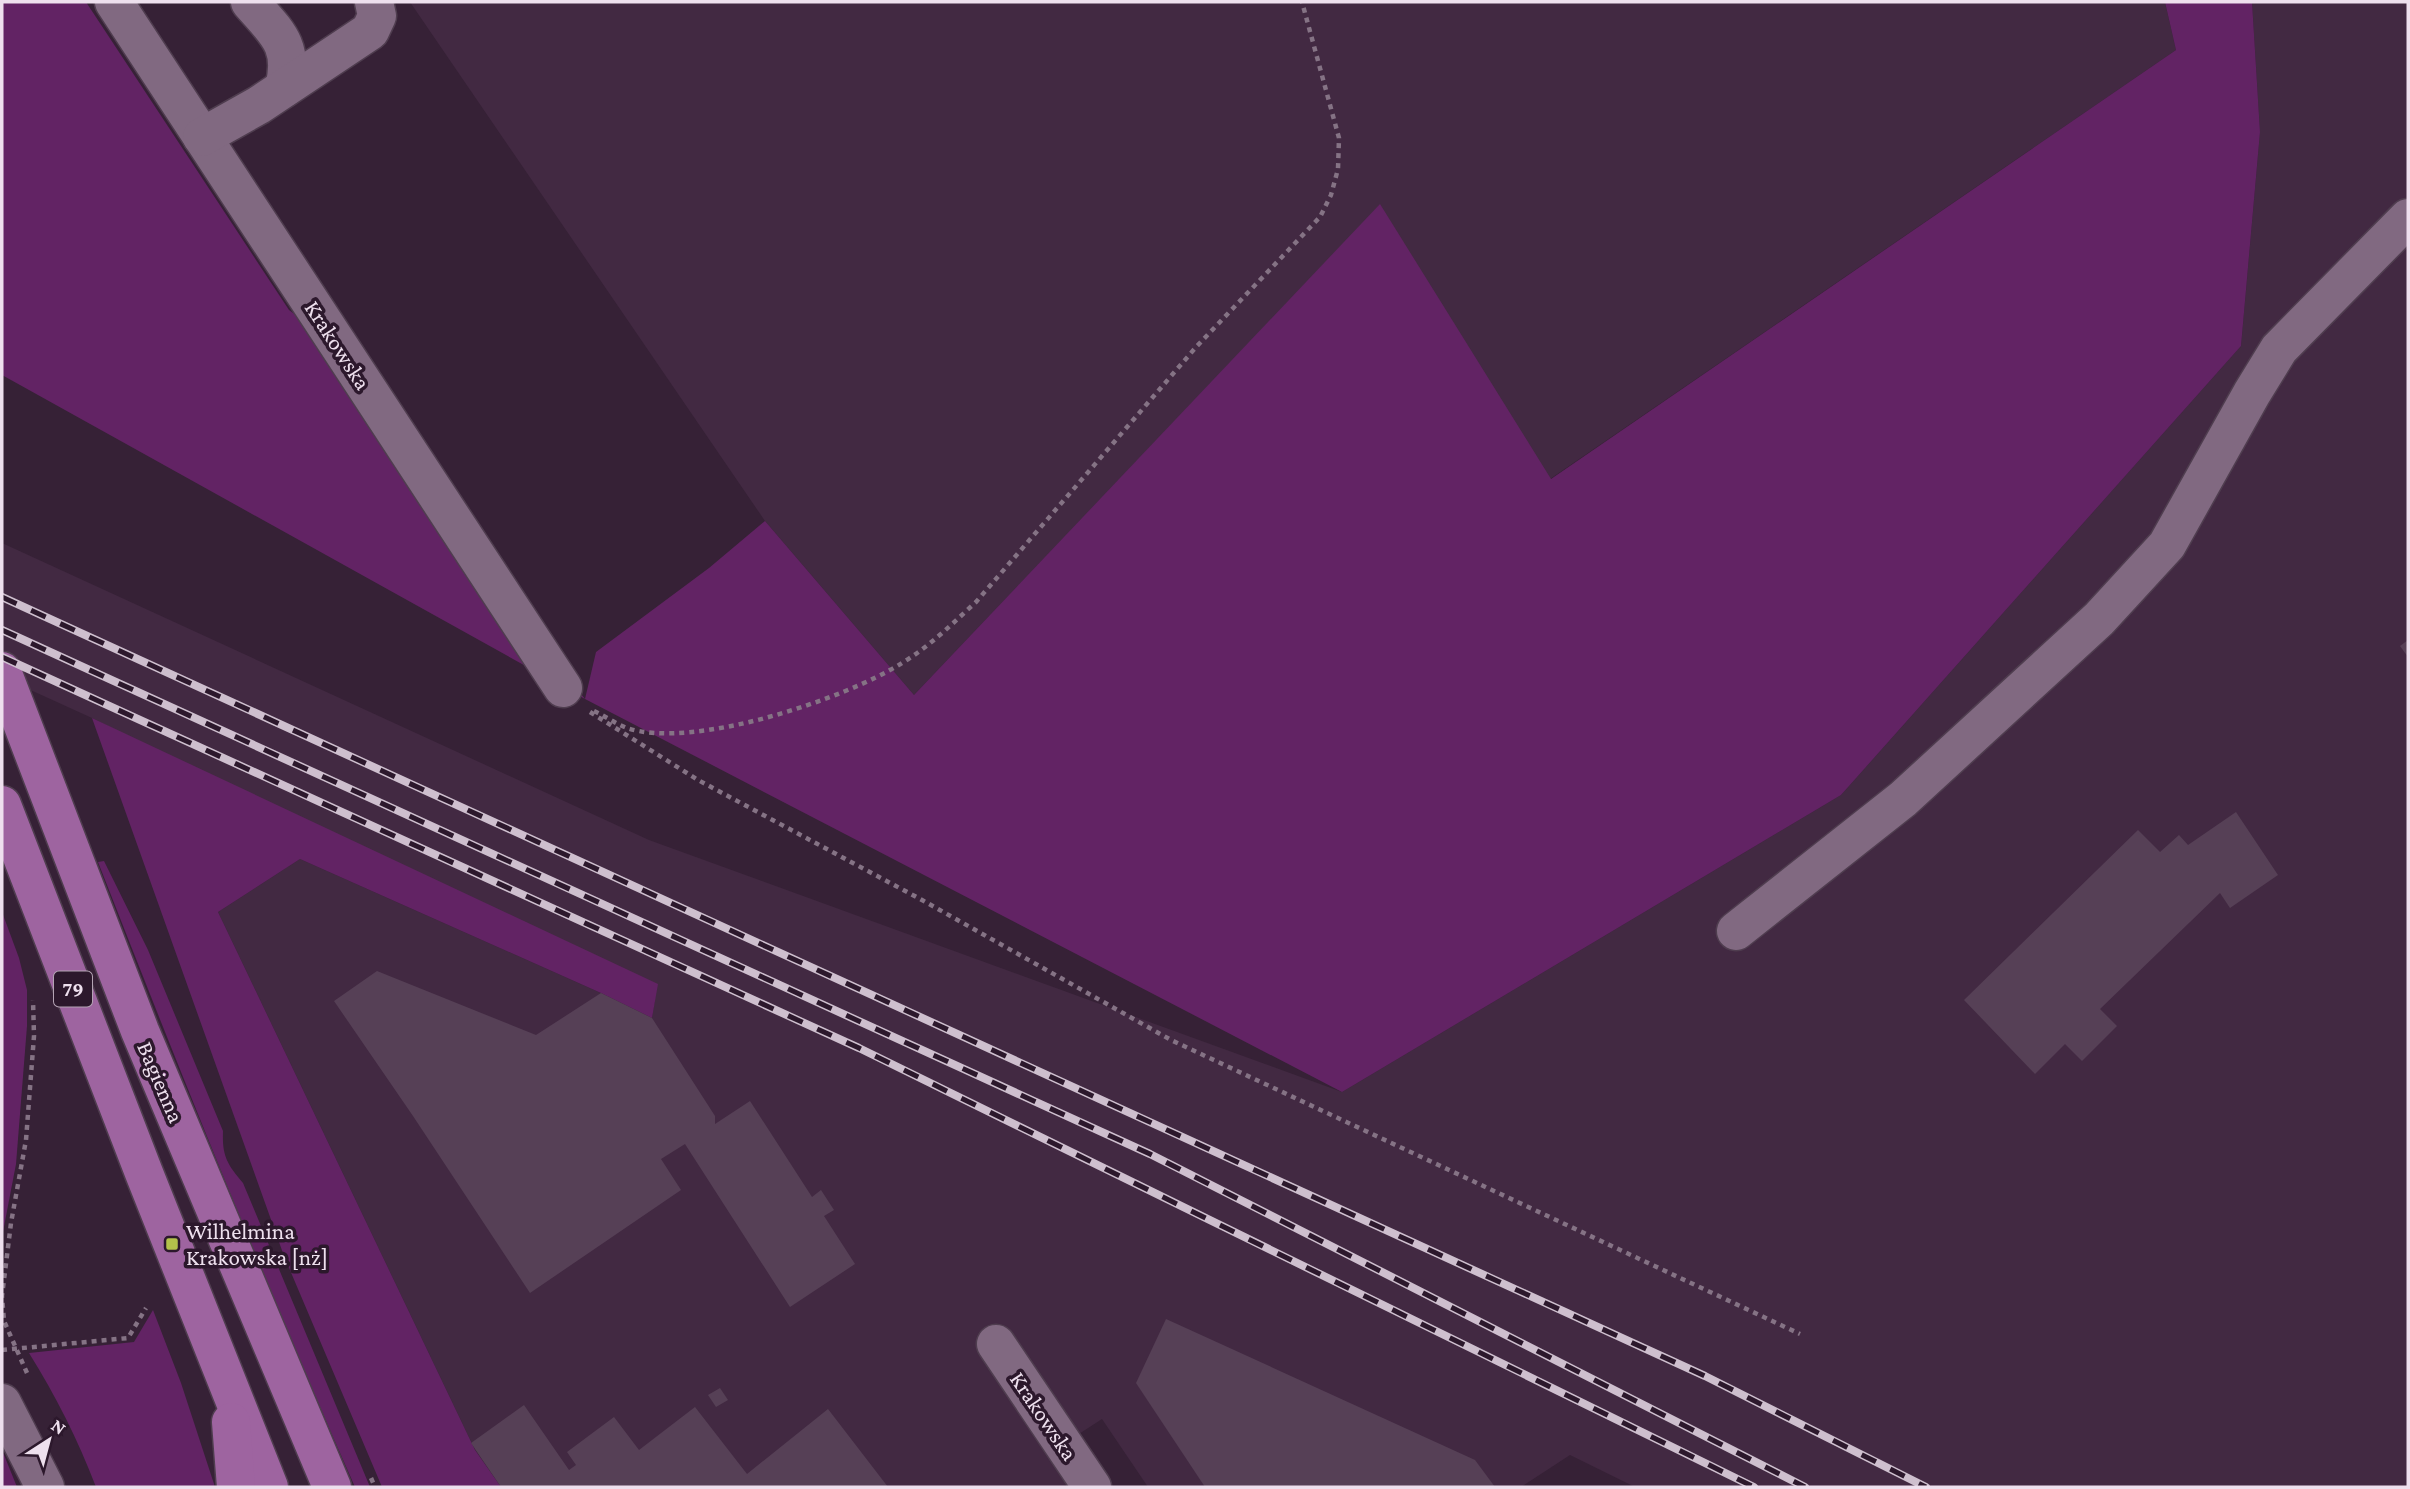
<svg xmlns="http://www.w3.org/2000/svg" width="2410" height="1489" viewBox="0 0 2410 1489" font-family="'Crimson Pro',serif">
	<style>
		.built { fill: #422942 }
		.green { fill: #622364 }
		.building { fill: #564056 }
		.lines { fill: none; stroke-linecap: round; stroke-linejoin: round }
		.minor-casing { stroke: #4f3d4f; stroke-width: 41 }
		.major-casing { stroke: #4f3d4f; stroke-width: 41 }
		.path { stroke: #857385; stroke-width: 4.5; stroke-dasharray: 5 5; stroke-linecap: butt }
		.minor { stroke: #816981; stroke-width: 38 }
		.major { stroke: #9e64a0; stroke-width: 38 }
		.rail-casing { stroke: #cebfce; stroke-width: 8 }
		.rail { stroke: #2c182c; stroke-width: 5; stroke-dasharray: 16; stroke-linecap: butt }
		.poi-dot { fill: #b3c24b; stroke: #2c182c; stroke-width: 2.5 }
		.labels { text-anchor: middle; dominant-baseline: central; stroke-width: 7; stroke-linejoin: round; paint-order: stroke }
		.shield { fill: #2c182c; stroke: #b4a4b4; stroke-width: 2 }
		.shield-label { font-size: 21px; font-weight: bold; fill: #eee0ee }
		.street-label { font-size: 23px; fill: #eee0ee; stroke: #2c182c }
		.poi-label { font-size: 23px; fill: #eee0ee; stroke: #2c182c; text-anchor: start }
	</style>
	<rect width="100%" height="100%" fill="#362136"/>
	<g class="built">
		<path d="M410 2H2165L2176 50 1550 479 1380 205 914 695 765 521Z"/>
		<path d="M2252 2H2408V1487H1635L1570 1455 1521 1487H1148L1102 1419 1048 1454 1070 1487H501L475 1450 218 912 300 859 601 993 652 1018 655 999 92 718 2 677V543L649 840 1342 1092 1841 795 2241 346 2260 132Z"/>
	</g>
	<g class="green">
		<path d="M2 2H86L289 310 316 330 442 518 585 699 596 652 709 568 765 521 914 695 1380 204 1551 479 2176 50 2165 2H2252L2260 132 2241 346 1841 795 1342 1092 585 699 2 375Z"/>
		<path d="M92 718 658 984 652 1018 601 993 300 859 218 912 475 1450 501 1487H382L284 1256Z"/>
		<path d="M104 861 148 950 223 1131C222 1156 227 1164 243 1183L370 1487H355C264 1281 180 1072 98 862Z"/>
		<path d="M2 912 19 958 27 990V1026L16 1164 2 1237Z"/>
		<path d="M153 1310 181 1383 215 1487H96C78 1440 56 1396 29 1353L134 1342Z"/>
		<path d="M2 1452 4 1455 17 1487H2Z"/>
	</g>
	<g class="building">
		<path d="M2408 640V657L2400 646Z"/>
		<path d="M2236 812 2278 875 2230 908 2220 893 2100 1009 2117 1026 2082 1061 2065 1044 2035 1074 1964 1000 2138 830 2160 852 2179 835 2188 845Z"/>
		<path d="M377 971 536 1035 601 993 652 1018 715 1116V1124L750 1101 812 1197 821 1190 834 1210 824 1216 855 1264 790 1307 685 1144 661 1159 681 1190 530 1293 413 1116 334 1001Z"/>
		<path d="M1166 1319 1475 1460 1495 1487H1205L1136 1383Z"/>
		<path d="M720 1388 728 1400 716 1407 708 1395Z"/>
		<path d="M524 1405 569 1470 576 1465 567 1452 614 1417 639 1450 695 1407 747 1474 828 1409 888 1487H501L471 1443Z"/>
	</g>
	<g class="lines">
		<g class="minor-casing">
			<g id="minor">
				<path d="M114 2 563 688"/>
				<path d="M250 2C276 32 295 45 284 88"/>
				<path d="M202 137 259 105 370 31 377 16 374 2"/>
				<path d="M1736 931 1903 799 2099 619 2167 545 2252 393 2279 349 2408 218"/>
				<path d="M996 1344 1092 1487"/>
				<path d="M2 1403 45 1487"/>
			</g>
		</g>
		<g class="major-casing">
			<g id="major">
				<path d="M2 671 140 1031 332 1487"/>
				<path d="M2 805 144 1173 269 1487"/>
				<path d="M231 1422 236 1487"/>
			</g>
		</g>
		<g class="path">
			<path d="M594 711C605 716 616 724 627 728 693 750 845 699 902 663 930 646 952 624 976 602L1197 346 1320 217 1331 195 1338 169 1339 138 1302 2"/>
			<path d="M590 712 698 780 922 900 1171 1040 1800 1334"/>
			<path d="M2 1350 128 1338 146 1308"/>
			<path d="M27 1373 4 1321 2 1296 11 1223 26 1140 34 1036 33 1000"/>
			<path d="M371 1478 375 1487"/>
		</g>
		<use href="#minor" class="minor"/>
		<use href="#major" class="major"/>
		<g class="rail-casing">
			<g id="rail">
				<path d="M2 597 1705 1376 1926 1487"/>
				<path d="M2 630 1150 1154 1805 1487"/>
				<path d="M2 657 859 1048 1754 1487"/>
			</g>
		</g>
		<use href="#rail" class="rail"/>
	</g>
	<rect class="poi-dot" x="165" y="1237" width="14" height="14" rx="3.5"/>
	<g class="labels">
		<rect class="shield" x="54" y="971.5" width="38" height="35" rx="5"/>
		<g class="shield-label">
			<text x="73" y="989">79</text>
		</g>
		<g class="street-label">
			<text transform="translate(338 345) rotate(57)">Krakowska</text>
			<text transform="translate(161 1082) rotate(67)">Bagienna</text>
			<text transform="translate(1044 1416) rotate(56)">Krakowska</text>
		</g>
		<g class="poi-label">
			<text x="186" y="1231">Wilhelmina<tspan x="186" dy="26">Krakowska [nż]</tspan></text>
		</g>
	</g>
	<rect width="2410" height="1489" fill="none" stroke="#eee0ee" stroke-width="7"/>
	<g transform="translate(49 1440) rotate(36)" stroke="#2c182c" stroke-width="5" paint-order="stroke">
	<path d="M0-5L12 26L0 18L-12 26Z" fill="#eee0ee"/>
	<text y="-10" font-size="19" font-weight="bold" text-anchor="middle" fill="#eee0ee">N</text>
	</g>
</svg>
